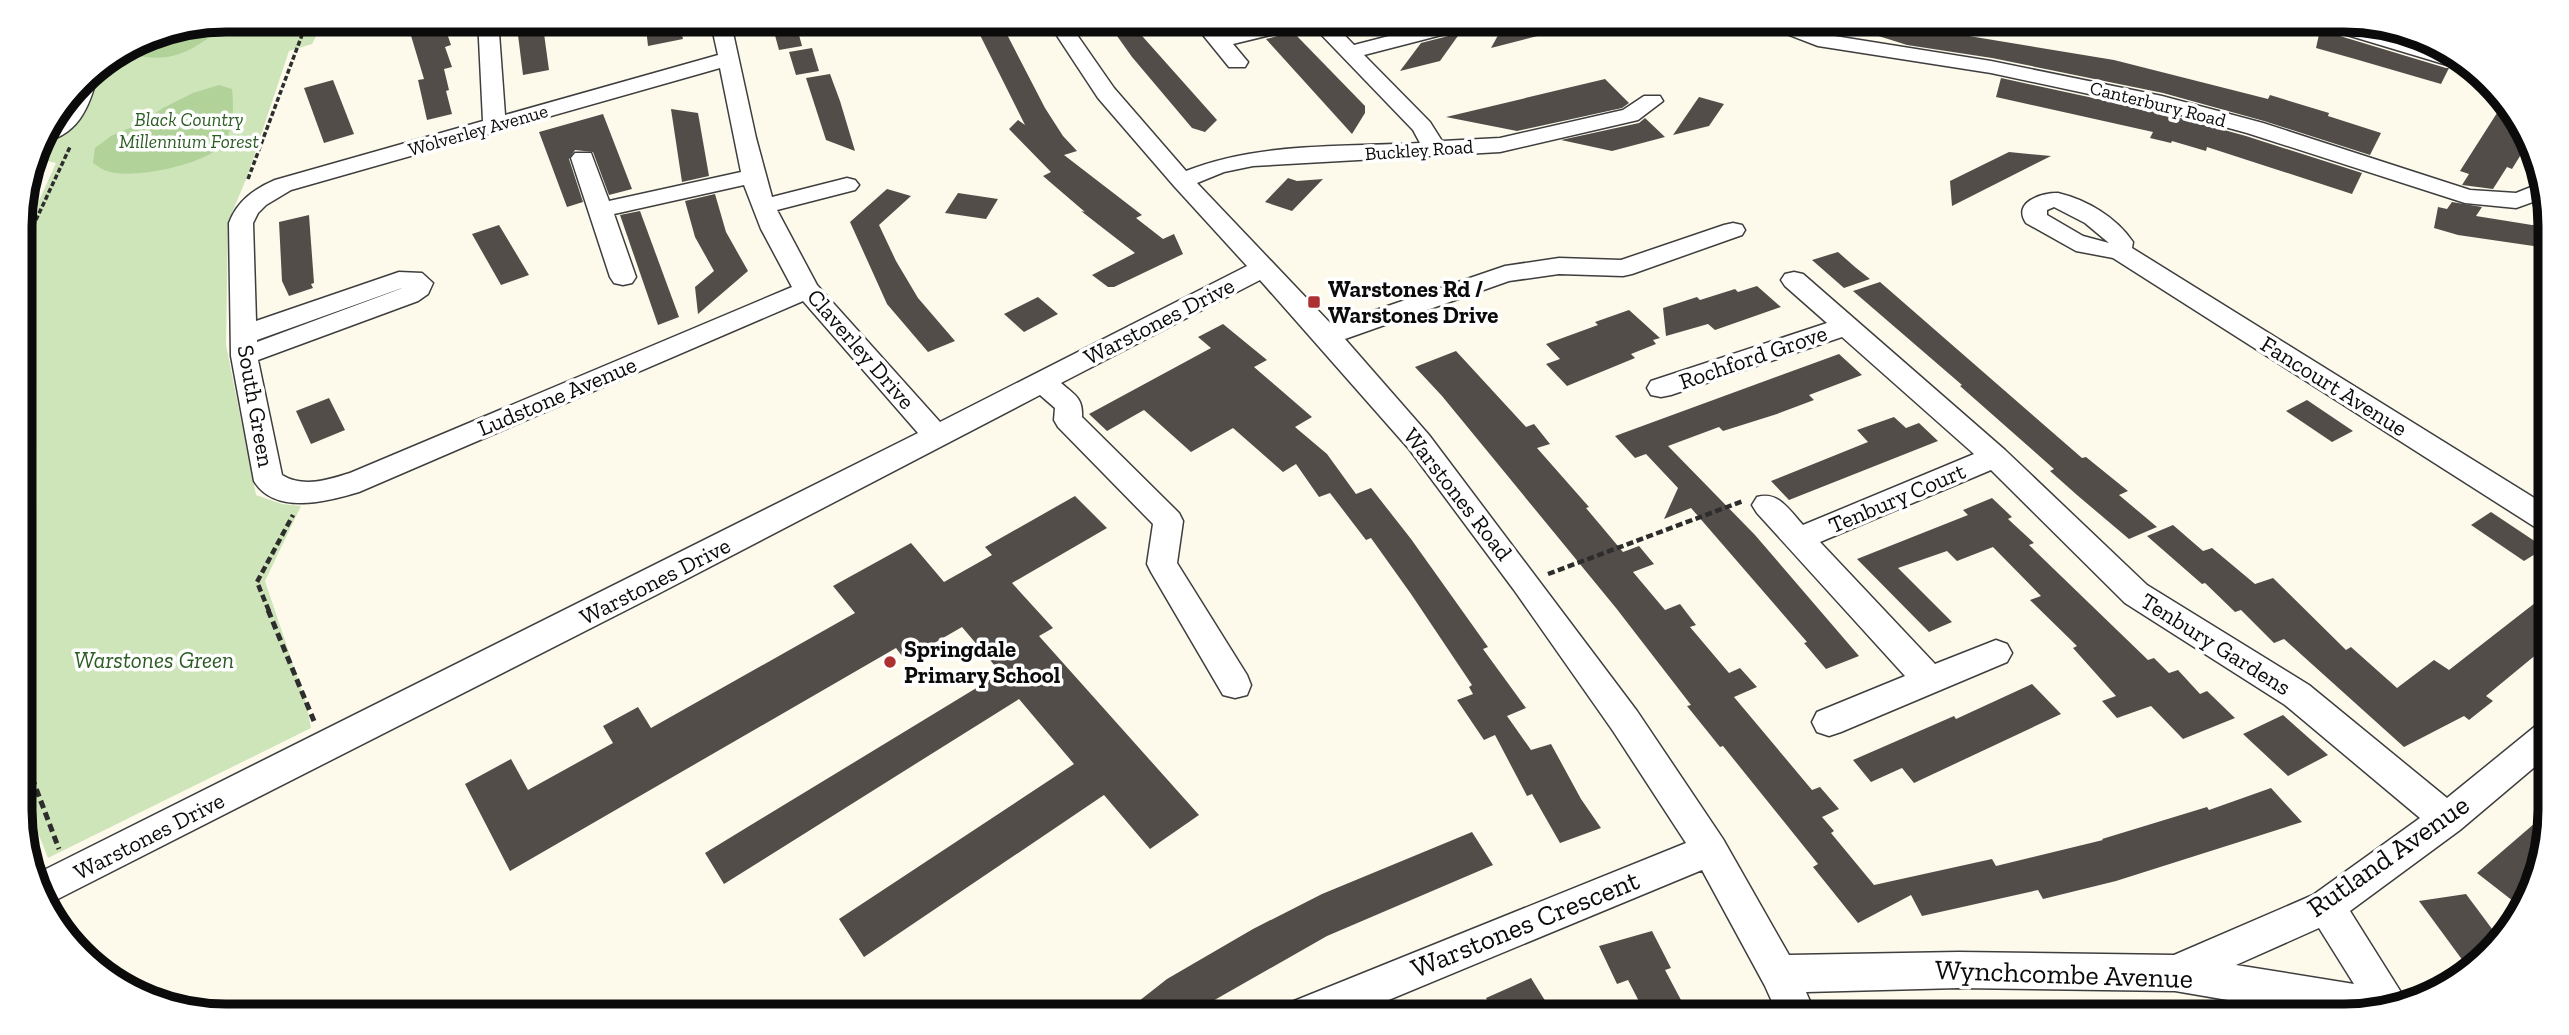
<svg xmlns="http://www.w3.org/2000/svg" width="2569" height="1035" viewBox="0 0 2569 1035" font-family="'Zilla Slab',serif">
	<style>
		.green { fill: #cee4b9 }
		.forest { fill: #b1d39a }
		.building { fill: #534d49 }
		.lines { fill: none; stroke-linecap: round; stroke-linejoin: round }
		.minor-casing { stroke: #3e3e3e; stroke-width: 3 }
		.path-far2 { stroke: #2d2d2d; stroke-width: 3.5; stroke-dasharray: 5 2.5; stroke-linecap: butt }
		.path-far1 { stroke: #2d2d2d; stroke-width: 4.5; stroke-dasharray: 7 3.5; stroke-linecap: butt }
		.path { stroke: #2d2d2d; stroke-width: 5; stroke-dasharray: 8 4.5; stroke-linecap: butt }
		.minor { fill: #fff; fill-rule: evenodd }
		.poi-dot { fill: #ae3132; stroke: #fff; stroke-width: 2.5 }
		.labels { text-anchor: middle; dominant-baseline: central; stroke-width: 7; stroke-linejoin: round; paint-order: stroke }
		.far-street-label { font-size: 19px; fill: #0b0b0b; stroke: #fff }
		.far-park-label { font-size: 19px; font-style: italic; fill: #2c5c23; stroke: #fff }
		.poi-label { font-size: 23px; font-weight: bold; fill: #0b0b0b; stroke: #fff; text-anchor: start }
		.street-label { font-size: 23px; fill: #0b0b0b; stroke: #fff }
		.park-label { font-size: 23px; font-style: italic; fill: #2c5c23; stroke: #fff }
		.near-street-label { font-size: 28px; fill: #0b0b0b; stroke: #fff }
		.rim { fill: none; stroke: #0b0b0b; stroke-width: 9 }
	</style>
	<rect width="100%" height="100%" fill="#fdfaec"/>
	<path class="green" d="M226 19H325L312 44 289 51 247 177 228 222 226 345 256 495 282 504 301 506 265 581 306 703 311 728 48 858 23 795 20 243 56 163 34 158 38 143 79 120 93 85V68L147 35Z"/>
	<g class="forest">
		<path d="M226 19H233C226 27 216 33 207 39 178 59 159 62 125 53L124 49 147 35Z"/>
		<path d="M219 85 232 89C234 107 234 132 221 146 203 165 131 180 107 171 102 170 97 165 93 163L95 148 111 136 141 123 163 108 193 93Z"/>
	</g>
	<g class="building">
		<path d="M406 19H442L451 45 445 47 452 67 444 69 449 90 446 91 452 114 427 120 418 80 424 79Z"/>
		<path d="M516 19H542L549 70 523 75Z"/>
		<path d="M645 19H678L683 39 648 46Z"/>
		<path d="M972 19H999L1045 108 1063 136 1077 151 1064 155 1142 215 1136 218 1163 239 1174 234 1183 254 1114 287H1108L1092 275 1135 253 1081 211 1085 212 1043 176 1051 172 1009 129 1018 120 1025 125Z"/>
		<path d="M1105 19H1127L1217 120 1205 132 1192 128 1132 57Z"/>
		<path d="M1507 19H1571L1572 27 1491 48Z"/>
		<path d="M1872 20 2114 60 2268 99 2270 95 2329 113 2328 116 2381 133 2370 155 2264 121 2163 93 1992 58 1907 45 1869 33Z"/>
		<path d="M2353 21 2410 30 2429 43Z"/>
		<path d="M796 24 802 46 779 50 773 28Z"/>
		<path d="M2320 30 2446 68H2449L2441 84 2355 59 2316 48Z"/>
		<path d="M1293 32 1365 106V113L1352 134 1266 39Z"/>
		<path d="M1460 33 1440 61 1400 71 1421 43Z"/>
		<path d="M812 48 819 71 796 75 789 52Z"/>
		<path d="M830 74 840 101 855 151 826 140 806 78Z"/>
		<path d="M2001 78 2158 112 2246 136 2362 173 2352 194 2207 147 2206 151 2172 141 2171 143 2150 138 2153 132 1996 97Z"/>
		<path d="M1605 79 1629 103 1622 108 1517 131 1446 117Z"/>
		<path d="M333 80 354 134 324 143 304 88Z"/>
		<path d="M1699 97 1724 104 1709 126 1673 135Z"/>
		<path d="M2504 102 2525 148 2512 169 2507 167 2493 189 2462 185 2469 174 2460 171Z"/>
		<path d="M671 109 698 113 709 176 682 182Z"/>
		<path d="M603 114 632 189 609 195 593 152 575 150 569 159 583 202 567 207 539 132Z"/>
		<path d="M1645 118 1665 137 1612 151 1561 140 1639 123Z"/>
		<path d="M2009 152 2051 156 1952 206 1950 181Z"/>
		<path d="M1288 178 1297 181 1323 179 1292 211 1265 202Z"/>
		<path d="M887 189 911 196 879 225 896 261 918 298 955 341 928 352 887 304 850 222Z"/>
		<path d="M958 193 998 199 986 219 945 213Z"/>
		<path d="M715 194 726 232 748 271 698 314 695 287 714 271 695 237 685 201Z"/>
		<path d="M2452 202 2482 207 2476 216 2532 225 2548 223V248L2458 235 2434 228 2438 207 2447 209Z"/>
		<path d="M640 211 679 317 658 325 620 215Z"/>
		<path d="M309 215 314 283 311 284 313 288 289 296 282 281 279 222Z"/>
		<path d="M499 225 529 275 501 285 472 234Z"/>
		<path d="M1838 252 1855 267 1870 279 1844 288 1812 260Z"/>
		<path d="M1880 282 2082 458 2086 457 2128 491 2119 495 2157 527 2129 539 2077 495 2050 471 2054 469 1960 386 1962 385 1853 291Z"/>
		<path d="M1757 286 1781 307 1715 330 1708 324 1666 336 1663 308 1697 297 1700 300 1735 289 1738 292Z"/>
		<path d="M1038 297 1058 314 1024 332 1004 314Z"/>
		<path d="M1629 310 1660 338 1653 340 1656 344 1631 354 1635 358 1567 386 1546 364 1560 359 1546 344 1598 325 1595 322Z"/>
		<path d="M1223 324 1267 360 1254 367 1312 417 1295 427 1327 454 1356 494 1371 488 1411 539 1488 647 1483 649 1526 708 1507 716 1531 750 1551 744 1581 799 1601 828 1560 843 1532 794 1527 796 1495 735 1484 740 1457 700 1473 694 1469 687 1472 685 1411 594 1371 538 1366 540 1330 493 1319 497 1296 464 1283 472 1233 428 1191 452 1144 410 1107 431 1089 414 1211 348 1198 337Z"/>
		<path d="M1456 351 1526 427 1534 424 1550 444 1537 448 1589 507 1586 508 1623 552 1639 546 1654 564 1633 572 1665 610 1680 604 1696 625 1690 627 1729 673 1740 668 1757 687 1734 697 1812 790 1820 787 1839 809 1822 817 1834 831 1831 833 1874 885 1992 859 1996 866 2103 840 2102 839 2207 807 2209 810 2271 788 2302 822 2116 881 2043 899 2038 890 1922 916 1911 895 1858 923 1813 867 1818 864 1723 746 1720 747 1687 706 1691 705 1616 608 1442 396 1415 367Z"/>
		<path d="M1839 354 1862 375 1809 395 1814 400 1777 414 1723 431 1719 427 1668 446 1755 535 1859 656 1826 669 1804 643 1807 642 1691 508 1664 519 1678 488 1646 454 1635 458 1615 436Z"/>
		<path d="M329 398 345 430 311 444 296 411Z"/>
		<path d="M2307 400 2353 431 2332 442 2286 411Z"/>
		<path d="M1894 417 1906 428 1919 423 1938 441 1789 500 1771 481 1868 442 1857 430Z"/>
		<path d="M1075 496 1107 528 1012 583 1053 628 1039 636 1199 815 1150 849 1104 795 864 957 839 919 1074 764 1019 699 724 884 705 853 1001 673 962 627 905 660 896 648 510 871 465 784 511 759 528 790 613 743 603 726 638 707 651 728 855 613 833 586 911 543 944 582 992 555 985 547Z"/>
		<path d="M1992 498 2012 517 2008 519 2034 543 2029 545 2148 660 2154 658 2169 673 2178 670 2200 694 2207 691 2235 718 2183 739 2151 706 2117 718 2102 701 2116 696 2073 648 2077 646 2030 600 2041 596 1993 547 1957 561 1947 551 1898 568 1952 622 1929 632 1857 559 1968 515 1963 510Z"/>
		<path d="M2491 512 2545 548 2524 561 2471 525Z"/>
		<path d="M2173 525 2203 551 2212 548 2255 584 2273 578 2346 650 2351 647 2397 688 2434 660 2449 670 2549 592V644L2486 696 2493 701 2469 720 2464 716 2404 747 2284 639 2274 643 2241 610 2235 612 2205 583 2202 584 2147 536Z"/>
		<path d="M2032 684 2061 714 1914 783 1902 768 1871 782 1853 760 1954 716 1956 719Z"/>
		<path d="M2283 715 2328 755 2288 776 2243 734Z"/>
		<path d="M2549 811 2539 876 2522 908 2477 873Z"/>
		<path d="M1472 832 1493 865 1327 936 1204 1006 1200 1000 1181 1016H1120L1167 979 1253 929 1322 894Z"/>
		<path d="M2466 894 2501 941 2479 963 2466 965 2419 901Z"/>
		<path d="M1652 931 1671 968 1665 970 1689 1015H1646L1628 980 1617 984 1599 946Z"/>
		<path d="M1531 978 1554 1015 1454 1016 1487 1000 1486 998Z"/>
	</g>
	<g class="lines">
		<g class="minor-casing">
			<g id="minor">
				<path d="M478 19H498L505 115 718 55 710 19H730L756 138 772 197 847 178 855 180 859 185 855 190 777 210 817 285 940 422 1247 266 1174 186 1098 98 1046 19H1066L1114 88 1186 171C1259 142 1342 147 1420 143L1413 130 1312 25 1233 44 1248 62 1245 67H1229L1190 19H1211L1224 34 1285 19H1329L1354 45 1455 19H1491L1488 23 1364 55 1430 122 1442 141 1500 138 1623 110 1644 96H1660L1663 101 1638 120 1500 152 1253 166 1224 172 1197 183 1332 325 1505 266 1559 258 1621 260 1724 225 1733 223 1742 225 1745 230 1742 235 1632 274 1623 276 1559 274 1509 281 1345 339 1429 435 1637 711 1723 839 1789 955 1959 952 2174 955 2313 895 2420 818 2285 705 2125 603 1991 470 1820 542 1935 664 1996 640 2007 644 2012 653 2007 662 1841 732 1829 736 1817 732 1812 722 1817 712 1905 676 1757 513 1752 505 1757 497C1779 491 1789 510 1803 525L1974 454 1842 337 1671 395 1661 397 1651 395 1647 388 1651 381 1827 323 1785 286 1781 280 1785 274 1794 272 1803 274 2005 450 2147 585 2309 685 2447 798 2538 724 2549 720 2550 754 2460 830 2350 911 2409 1005 2356 1015H2315L2175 991 1959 988 1806 992 1816 1015H1778L1765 986 1702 870 1350 1016H1284L1289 1003 1686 843 1613 731 1514 590 1409 449 1260 280 1061 383C1075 395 1083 398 1082 417L1179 513 1183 521 1177 563 1247 675 1251 685 1247 695 1235 698 1223 695 1151 572 1147 564 1153 524 1058 427 1054 420 1055 408 1040 395 656 595 50 903 36 874 918 433 803 301 359 492C329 501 275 516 254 481L231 356 229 223C237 201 254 189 275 180L483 121ZM720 68 741 172 609 201 591 153H575L571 158 610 277 614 283 623 285 632 283 636 277 614 214 744 185 761 229 792 287 350 473C328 480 303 488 282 475L258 360 418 301 428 294 433 283 422 273 399 272 256 321 253 223 258 213 266 205 291 190ZM402 288 400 289 257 342V340ZM2319 928 2354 984 2236 965Z"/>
				<path d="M1755 19H1784L1822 34 1991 61 2162 96 2263 123 2470 190 2516 193 2541 183 2547 197 2516 208 2465 203 2247 133 2159 109 1991 73 1818 46 1758 23Z"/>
				<path d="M2304 19H2337L2436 48 2461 65H2447L2307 23Z"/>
				<path d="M95 68 98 73C90 107 77 139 38 142 42 127 54 124 63 113 74 99 77 76 95 68Z"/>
				<path d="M2058 193C2087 200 2116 217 2133 242L2132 248 2549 507V532L2538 529 2113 258 2076 251 2026 223C2012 202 2041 193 2058 193ZM2054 207 2085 223 2109 243 2083 236 2047 215V210Z"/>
			</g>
		</g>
		<g class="path-far2">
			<path d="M248 179 308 19"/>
			<path d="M20 254 70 147"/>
		</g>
		<g class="path-far1">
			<path d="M1548 574 1743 501"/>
			<path d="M269 611 257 582 293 515"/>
		</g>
		<g class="path">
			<path d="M268 610 314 721"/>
			<path d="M23 754 59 849"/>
		</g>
		<use href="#minor" class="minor"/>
	</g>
	<g class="poi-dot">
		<rect x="1307" y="295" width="14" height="14" rx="3.5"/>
		<circle cx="890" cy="662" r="7"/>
	</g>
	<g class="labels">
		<g class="far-street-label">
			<text transform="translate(2158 104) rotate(14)">Canterbury Road</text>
			<text transform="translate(478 130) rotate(-16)">Wolverley Avenue</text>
			<text transform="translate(1419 150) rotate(-4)">Buckley Road</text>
		</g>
		<g class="far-park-label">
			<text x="189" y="119">Black Country<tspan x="189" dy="22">Millennium Forest</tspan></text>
		</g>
		<g class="poi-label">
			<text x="1328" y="289">Warstones Rd /<tspan x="1328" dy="26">Warstones Drive</tspan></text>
			<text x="904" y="649">Springdale<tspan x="904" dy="26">Primary School</tspan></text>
		</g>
		<g class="street-label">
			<text transform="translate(1159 321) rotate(-27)">Warstones Drive</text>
			<text transform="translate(861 349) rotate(49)">Claverley Drive</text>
			<text transform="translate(1753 357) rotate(-19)">Rochford Grove</text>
			<text transform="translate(2334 386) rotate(32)">Fancourt Avenue</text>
			<text transform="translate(557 396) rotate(-23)">Ludstone Avenue</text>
			<text transform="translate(256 406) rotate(80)">South Green</text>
			<text transform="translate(1458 494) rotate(52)">Warstones Road</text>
			<text transform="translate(1897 498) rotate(-23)">Tenbury Court</text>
			<text transform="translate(655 581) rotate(-27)">Warstones Drive</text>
			<text transform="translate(2216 644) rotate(32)">Tenbury Gardens</text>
			<text transform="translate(149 836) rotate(-27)">Warstones Drive</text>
		</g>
		<g class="park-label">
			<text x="154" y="660">Warstones Green</text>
		</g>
		<g class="near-street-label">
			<text transform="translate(2388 856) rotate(-35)">Rutland Avenue</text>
			<text transform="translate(1525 924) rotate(-22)">Warstones Crescent</text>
			<text transform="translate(2064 974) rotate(2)">Wynchcombe Avenue</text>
		</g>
	</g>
	<path d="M0 0H2569V1035H0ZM226 32H2344A194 194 0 0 1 2538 226V810A194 194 0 0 1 2344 1004H226A194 194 0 0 1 32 810V226A194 194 0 0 1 226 32Z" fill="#fff" fill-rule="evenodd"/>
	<path class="rim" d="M226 32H2344A194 194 0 0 1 2538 226V810A194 194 0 0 1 2344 1004H226A194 194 0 0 1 32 810V226A194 194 0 0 1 226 32Z"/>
</svg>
